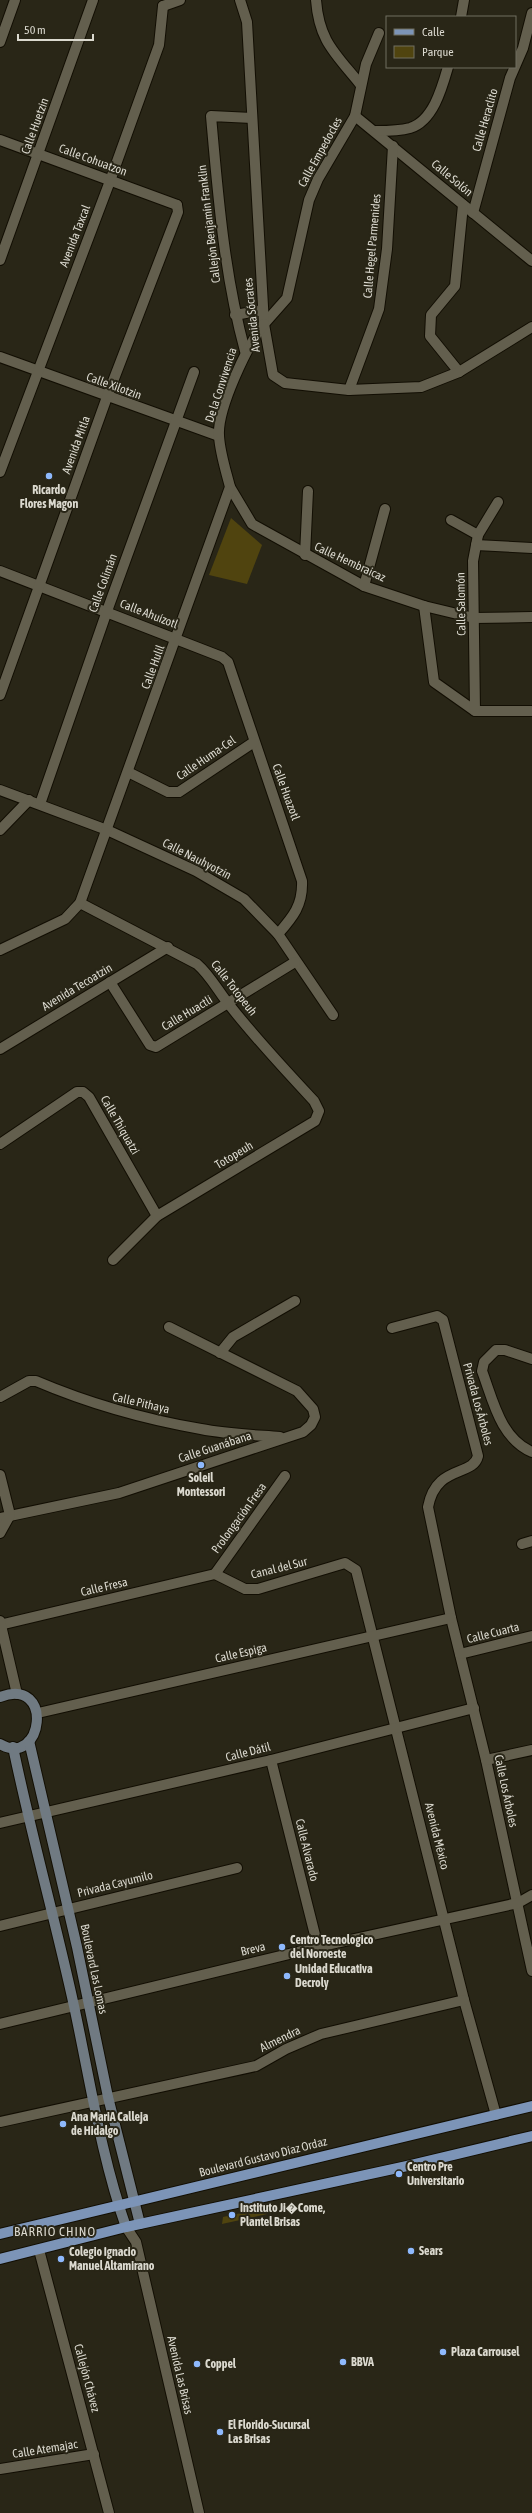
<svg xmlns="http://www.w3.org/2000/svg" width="532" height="2513" viewBox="0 0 532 2513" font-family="'Asap Condensed',sans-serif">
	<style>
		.green { fill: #50440f }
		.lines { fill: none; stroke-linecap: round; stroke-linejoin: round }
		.minor-casing { stroke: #120e03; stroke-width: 12 }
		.tertiary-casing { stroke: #120e03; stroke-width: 12 }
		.secondary-casing { stroke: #120e03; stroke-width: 12 }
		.primary-casing { stroke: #120e03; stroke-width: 12 }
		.minor { stroke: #635f4e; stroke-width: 10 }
		.tertiary { stroke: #635f4e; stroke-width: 10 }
		.secondary { stroke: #707a82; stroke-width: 10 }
		.primary { stroke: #7c94b7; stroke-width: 10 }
		.poi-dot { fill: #8eb9fd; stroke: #292617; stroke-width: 1.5 }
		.labels { text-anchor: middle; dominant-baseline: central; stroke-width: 4; stroke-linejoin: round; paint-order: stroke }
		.street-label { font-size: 12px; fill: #dbd9cf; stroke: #292617 }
		.poi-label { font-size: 12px; font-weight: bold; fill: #dbd9cf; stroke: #292617; text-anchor: start }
		.neighbourhood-label { font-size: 13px; letter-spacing: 1px; fill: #dbd9cf; stroke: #292617 }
	</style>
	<rect width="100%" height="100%" fill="#292617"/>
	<g class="green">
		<path d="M231 518 262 545 247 584 209 575Z"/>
		<path d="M264 2208 267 2214 222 2224 223 2217Z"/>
	</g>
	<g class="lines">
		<g class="minor-casing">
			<g id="minor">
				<path d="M316 0C319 41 335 53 360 84"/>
				<path d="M163 6 180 0"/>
				<path d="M461 17 464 0"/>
				<path d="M0 42 15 0"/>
				<path d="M355 116 532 261"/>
				<path d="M376 131C387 131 399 131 410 128 433 121 442 88 448 67"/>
				<path d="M473 213 510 78 523 48 532 13"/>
				<path d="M0 260 93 0"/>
				<path d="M235 315 263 310"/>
				<path d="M264 324 287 298 309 200 318 179 355 116 366 64 379 33"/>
				<path d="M245 351C224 274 218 195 211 116L252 118"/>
				<path d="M0 357 219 436"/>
				<path d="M459 372 430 336 431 315 455 286 463 205"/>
				<path d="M349 390 379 309 387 249 393 146"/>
				<path d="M0 472 110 181 159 45 163 6"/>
				<path d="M230 487 252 524 364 586 424 606 474 618 532 617"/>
				<path d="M451 520 478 535"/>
				<path d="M476 545 532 548"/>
				<path d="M305 555 308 491"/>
				<path d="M0 571 222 657 228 662 302 881C303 905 293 917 278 934"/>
				<path d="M364 586 385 509"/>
				<path d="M424 606 434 682 475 711H532"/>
				<path d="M0 695 107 397 178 212 177 205"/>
				<path d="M475 711 473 561 478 535 498 502"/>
				<path d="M128 772 168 792H179L254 742"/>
				<path d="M0 790 107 830 196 871 244 899 278 934 333 1015"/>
				<path d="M40 804 107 611 194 372"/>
				<path d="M0 830 29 800"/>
				<path d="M80 903 197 964C211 976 219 993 231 1007 257 1040 285 1070 314 1101L319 1111 315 1121 157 1216 113 1260"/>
				<path d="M110 982 150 1045 156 1047 295 962"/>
				<path d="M0 1049 168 947"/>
				<path d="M0 1144 77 1092H83L89 1097 157 1216"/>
				<path d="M392 1328 437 1316 443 1320 478 1456C473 1477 436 1464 428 1507L451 1618 486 1760 532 1971"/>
				<path d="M220 1353 233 1337 295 1301"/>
				<path d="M532 1359 505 1350H496L484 1362 482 1371C493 1400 500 1438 532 1452"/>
				<path d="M0 1397 29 1381H36C90 1404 143 1419 201 1429 226 1434 254 1435 280 1437"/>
				<path d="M0 1518 119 1493 303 1432 311 1425 315 1417 313 1409 297 1391 169 1327"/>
				<path d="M522 1544 532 1541"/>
				<path d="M215 1574 245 1589H258L345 1563 356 1570 464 2000 496 2115"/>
				<path d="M215 1574 285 1476"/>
				<path d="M0 1625 215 1574"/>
				<path d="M460 1654 532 1636"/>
				<path d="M38 1713 451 1618"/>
				<path d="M271 1760 318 1947"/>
				<path d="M486 1760 532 1750"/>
				<path d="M0 1823 271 1760 474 1708"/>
				<path d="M0 1926 237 1868"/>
				<path d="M0 2024 318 1947 518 1903 532 1895"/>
				<path d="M0 2122 256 2066 286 2049 321 2034 464 2000"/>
				<path d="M126 2227 136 2242 199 2513"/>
				<path d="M39 2250 109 2513"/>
				<path d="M0 2469 94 2454"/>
			</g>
		</g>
		<g class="tertiary-casing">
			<g id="tertiary">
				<path d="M240 0 247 22 264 324 273 375 285 383 349 390 421 387 459 372 532 327"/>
				<path d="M0 140 177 205"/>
				<path d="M0 950 65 919 80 903 230 487C226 471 220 453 219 436 217 409 247 346 264 324"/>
				<path d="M0 1475 10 1515 0 1533"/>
				<path d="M0 1621 17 1694"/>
			</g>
		</g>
		<g class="secondary-casing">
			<g id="secondary">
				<path d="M0 1697C55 1676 43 1769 0 1744"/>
				<path d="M29 1741 77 1947 108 2097 140 2224"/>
				<path d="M13 1747C31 1834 55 1919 74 2006 90 2080 101 2156 126 2227"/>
			</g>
		</g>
		<g class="primary-casing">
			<g id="primary">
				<path d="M0 2234 532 2106"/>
				<path d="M0 2259 126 2227 407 2166 532 2136"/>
			</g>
		</g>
		<use href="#minor" class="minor"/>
		<use href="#tertiary" class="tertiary"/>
		<use href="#secondary" class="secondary"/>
		<use href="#primary" class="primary"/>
	</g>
	<g class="poi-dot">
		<circle cx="49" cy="476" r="4"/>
		<circle cx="201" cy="1465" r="4"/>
		<circle cx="282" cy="1947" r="4"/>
		<circle cx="287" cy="1976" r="4"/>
		<circle cx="63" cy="2124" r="4"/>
		<circle cx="399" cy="2174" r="4"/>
		<circle cx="232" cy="2215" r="4"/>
		<circle cx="411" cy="2251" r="4"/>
		<circle cx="61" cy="2259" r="4"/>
		<circle cx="443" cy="2352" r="4"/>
		<circle cx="343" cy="2362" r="4"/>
		<circle cx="197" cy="2364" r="4"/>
		<circle cx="220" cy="2432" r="4"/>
	</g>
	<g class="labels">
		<g class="street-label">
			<text transform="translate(485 120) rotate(-74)">Calle Heraclito</text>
			<text transform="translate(35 126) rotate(-70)">Calle Huetzin</text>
			<text transform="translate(320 152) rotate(-61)">Calle Empedocles</text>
			<text transform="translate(93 160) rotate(20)">Calle Cohuatzon</text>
			<text transform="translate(452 178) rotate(40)">Calle Solón</text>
			<text transform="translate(209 224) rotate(-97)">Callejón Benjamín Franklin</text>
			<text transform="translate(75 236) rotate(-69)">Avenida Taxcal</text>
			<text transform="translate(372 246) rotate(-85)">Calle Hegel Parmenides</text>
			<text transform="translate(252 315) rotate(-96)">Avenida Sócrates</text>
			<text transform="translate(221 385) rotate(-72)">De la Convivencia</text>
			<text transform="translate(114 386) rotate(20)">Calle Xilotzin</text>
			<text transform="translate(76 445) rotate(-70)">Avenida Mitla</text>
			<text transform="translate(350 562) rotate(25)">Calle Hembraicaz</text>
			<text transform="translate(103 583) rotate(-70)">Calle Colimán</text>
			<text transform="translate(461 604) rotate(-91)">Calle Salomón</text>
			<text transform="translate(149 614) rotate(21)">Calle Ahuízotl</text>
			<text transform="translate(153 667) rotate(-70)">Calle Hulil</text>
			<text transform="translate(206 758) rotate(-34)">Calle Huma-Cel</text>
			<text transform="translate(286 792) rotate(70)">Calle Huazotl</text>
			<text transform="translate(197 859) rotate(27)">Calle Nauhyotzin</text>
			<text transform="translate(77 987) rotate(-31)">Avenida Tecoatzin</text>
			<text transform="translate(234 988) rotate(52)">Calle Totopeuh</text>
			<text transform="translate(187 1013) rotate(-31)">Calle Huactli</text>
			<text transform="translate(120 1125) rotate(60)">Calle Thiquatzi</text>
			<text transform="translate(234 1155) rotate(-31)">Totopeuh</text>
			<text transform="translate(141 1403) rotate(13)">Calle Pithaya</text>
			<text transform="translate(478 1404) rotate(75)">Privada Los Árboles</text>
			<text transform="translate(215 1447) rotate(-18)">Calle Guanábana</text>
			<text transform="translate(239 1518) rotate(-54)">Prolongación Fresa</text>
			<text transform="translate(279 1568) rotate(-14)">Canal del Sur</text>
			<text transform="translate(104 1587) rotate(-13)">Calle Fresa</text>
			<text transform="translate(493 1633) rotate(-14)">Calle Cuarta</text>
			<text transform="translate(241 1653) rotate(-13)">Calle Espiga</text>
			<text transform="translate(248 1752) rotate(-14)">Calle Dátil</text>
			<text transform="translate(506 1791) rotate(78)">Calle Los Árboles</text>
			<text transform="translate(437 1836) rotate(76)">Avenida México</text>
			<text transform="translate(307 1850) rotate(76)">Calle Alvarado</text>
			<text transform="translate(115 1884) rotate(-14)">Privada Cayumilo</text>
			<text transform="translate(253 1949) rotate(-13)">Breva</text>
			<text transform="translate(94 1969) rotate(78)">Boulevard Las Lomas</text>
			<text transform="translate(280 2039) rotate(-26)">Almendra</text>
			<text transform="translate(263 2157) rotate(-14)">Boulevard Gustavo Díaz Ordaz</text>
			<text transform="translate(180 2375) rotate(77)">Avenida Las Brisas</text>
			<text transform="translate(87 2378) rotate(75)">Callejón Chávez</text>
			<text transform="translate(45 2449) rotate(-9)">Calle Atemajac</text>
		</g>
		<g class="poi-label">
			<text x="49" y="490" text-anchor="middle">Ricardo<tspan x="49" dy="14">Flores Magon</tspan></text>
			<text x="201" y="1478" text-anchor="middle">Soleil<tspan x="201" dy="14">Montessori</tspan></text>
			<text x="290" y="1940">Centro Tecnologico<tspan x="290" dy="14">del Noroeste</tspan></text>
			<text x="295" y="1969">Unidad Educativa<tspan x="295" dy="14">Decroly</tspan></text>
			<text x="71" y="2117">Ana MariA Calleja<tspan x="71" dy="14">de Hidalgo</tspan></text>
			<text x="407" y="2167">Centro Pre<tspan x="407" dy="14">Universitario</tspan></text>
			<text x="240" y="2208">Instituto Ji�Come,<tspan x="240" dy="14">Plantel Brisas</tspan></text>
			<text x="419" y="2251">Sears</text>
			<text x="69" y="2252">Colegio Ignacio<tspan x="69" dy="14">Manuel Altamirano</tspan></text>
			<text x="451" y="2352">Plaza Carrousel</text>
			<text x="351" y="2362">BBVA</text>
			<text x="205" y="2364">Coppel</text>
			<text x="228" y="2425">El Florido-Sucursal<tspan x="228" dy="14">Las Brisas</tspan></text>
		</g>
		<g class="neighbourhood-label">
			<text x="55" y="2231">BARRIO CHINO</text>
		</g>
	</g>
	<rect x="386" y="16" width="130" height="52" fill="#292617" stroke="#706e61"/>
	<rect x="394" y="29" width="20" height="6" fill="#7c94b7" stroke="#706e61"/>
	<text x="422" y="36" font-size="12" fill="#dbd9cf">Calle</text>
	<rect x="394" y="46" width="20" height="12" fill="#50440f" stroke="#706e61"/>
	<text x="422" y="56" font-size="12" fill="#dbd9cf">Parque</text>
	<path d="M18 34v6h75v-6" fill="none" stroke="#dbd9cf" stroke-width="2"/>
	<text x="24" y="34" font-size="12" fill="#dbd9cf" stroke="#292617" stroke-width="3" paint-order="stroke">50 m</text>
</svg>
